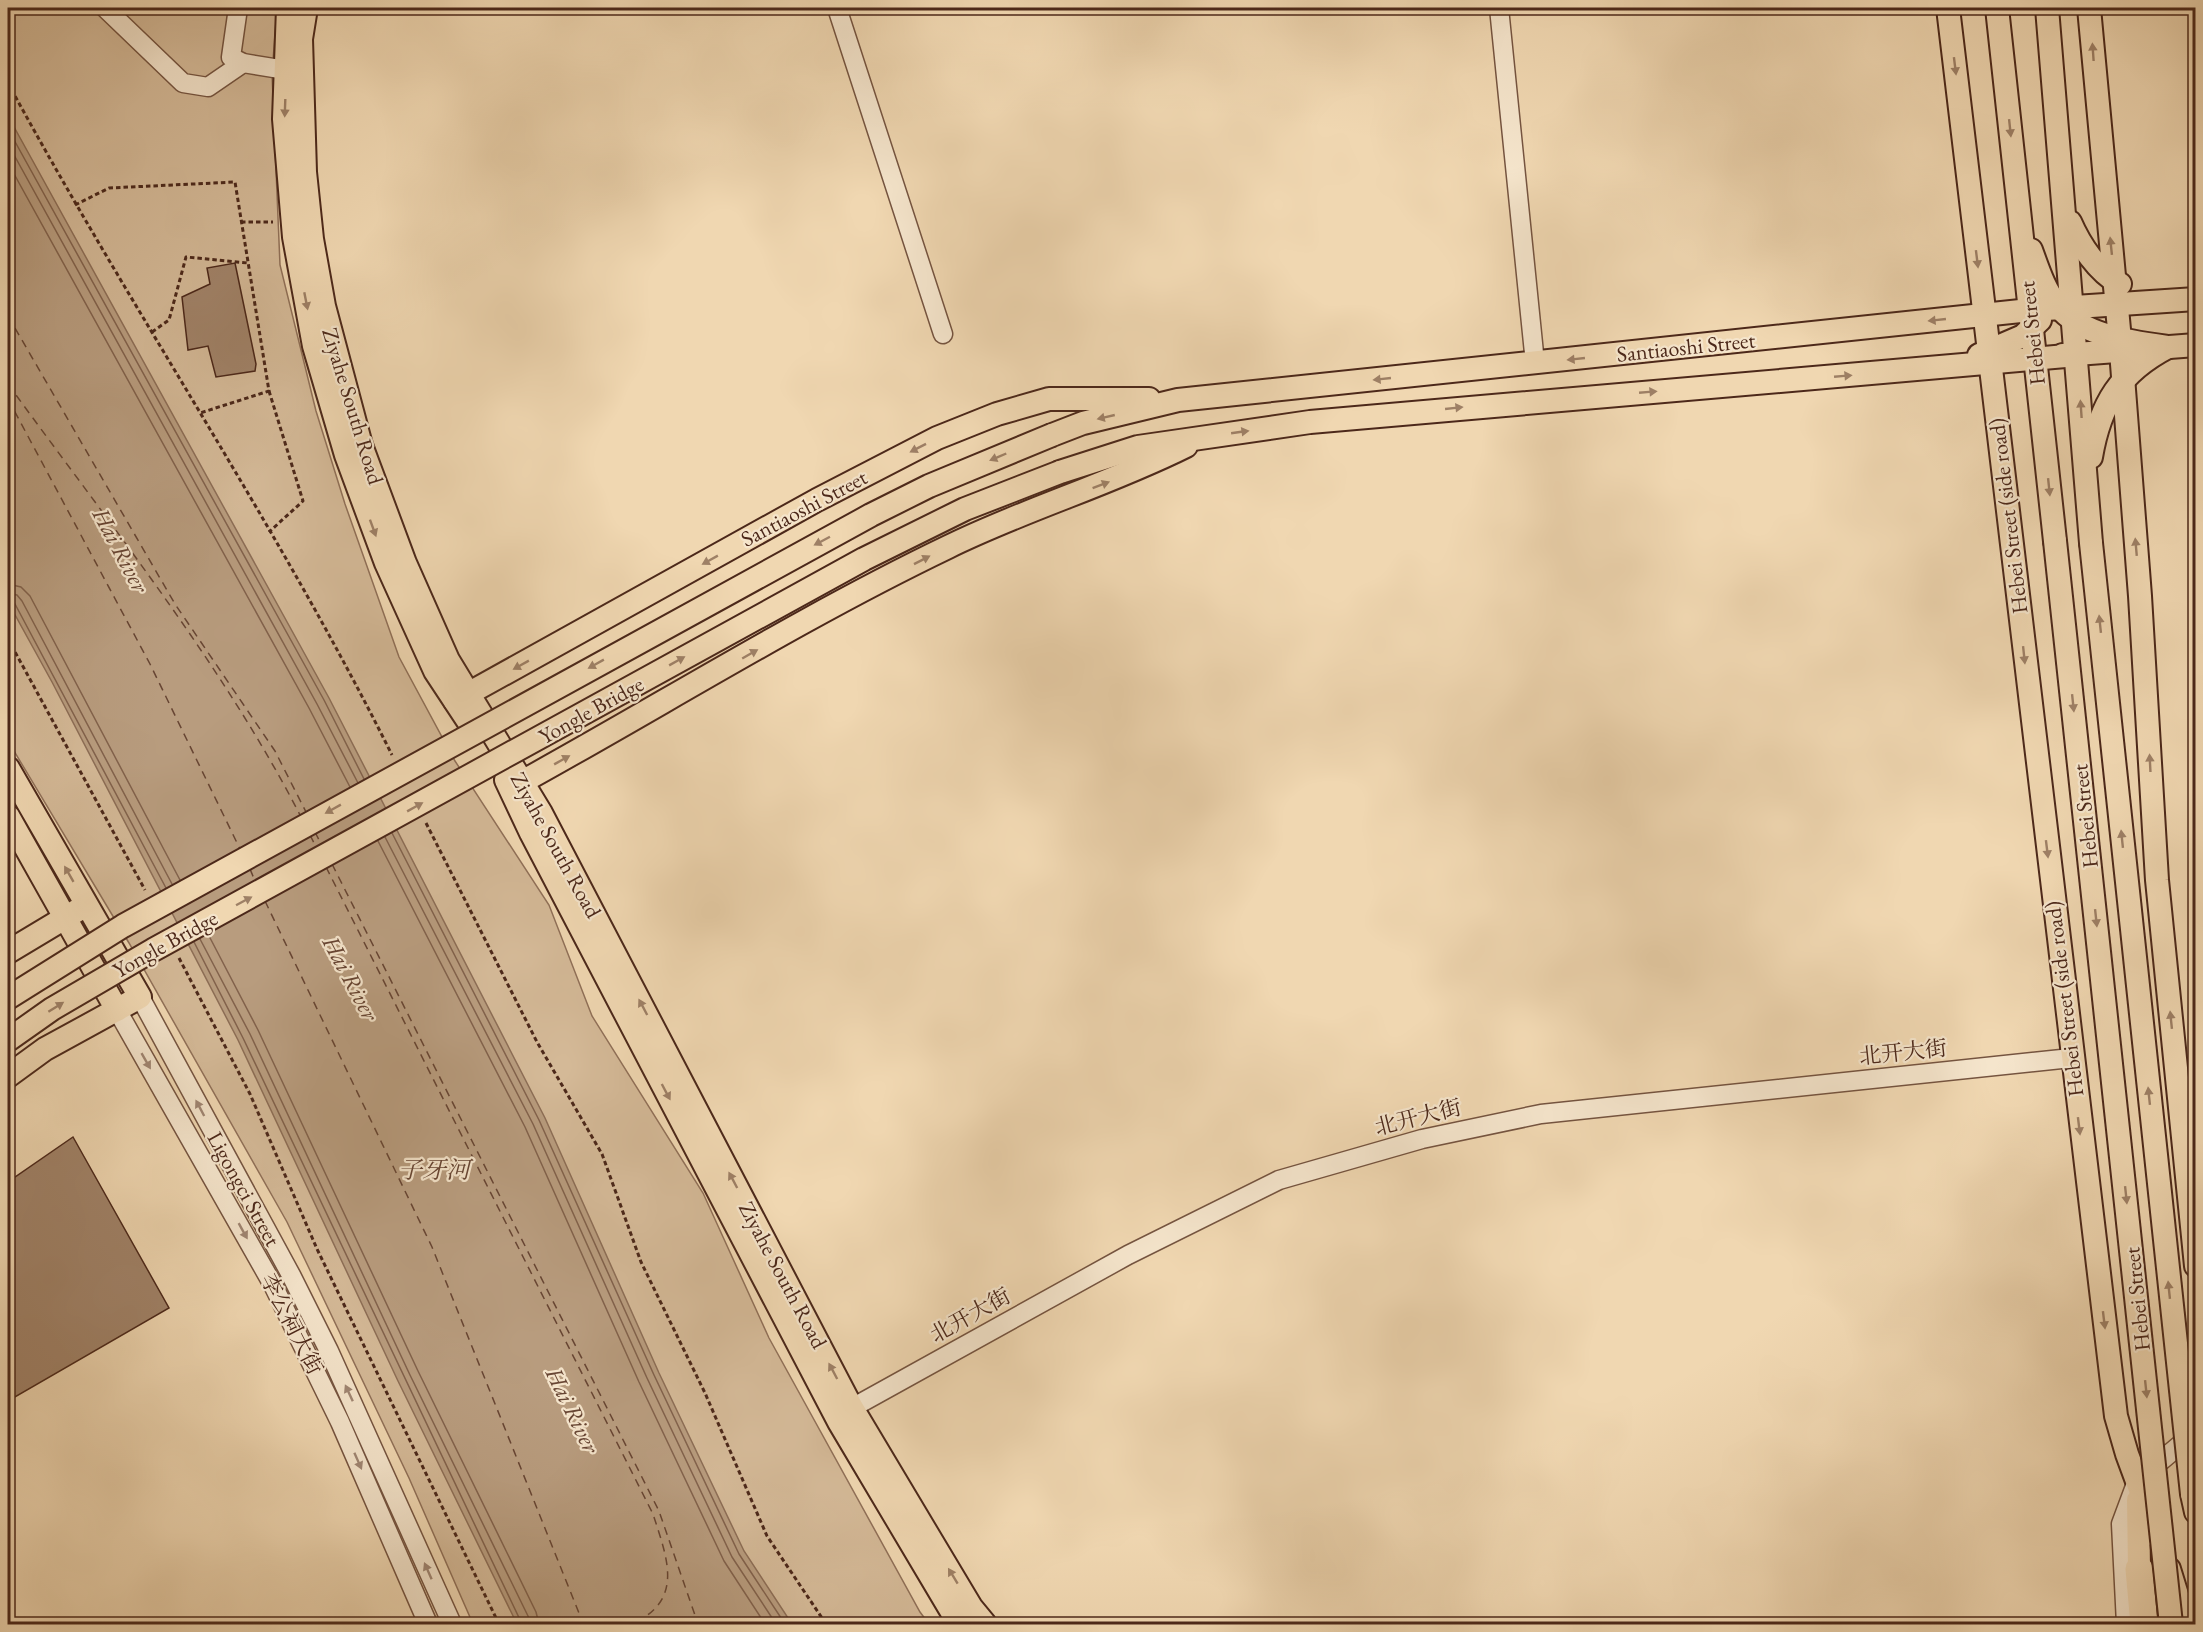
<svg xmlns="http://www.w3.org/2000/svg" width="2203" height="1632" viewBox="0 0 2203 1632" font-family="'EB Garamond','Noto Serif SC',serif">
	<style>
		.green { fill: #d4b997; stroke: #907058; stroke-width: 1.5 }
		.water { fill: #b89c7e; stroke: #8d6e56; stroke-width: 1.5 }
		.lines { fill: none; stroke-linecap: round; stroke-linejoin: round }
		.shore { stroke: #82624c; stroke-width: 1.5 }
		.ferry { stroke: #674533; stroke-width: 1.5; stroke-dasharray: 8 6; stroke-linecap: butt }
		.building { fill: #a18369; stroke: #4c281a; stroke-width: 1.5 }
		.minor-casing { stroke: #755440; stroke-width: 21 }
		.major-casing { stroke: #4c281a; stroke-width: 26 }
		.highway-casing { stroke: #4c281a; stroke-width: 30 }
		.path { stroke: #4c281a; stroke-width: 3; stroke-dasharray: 4.5 3; stroke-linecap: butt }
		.minor { stroke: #f5e5cc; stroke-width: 18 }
		.major { stroke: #f0d7b1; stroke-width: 22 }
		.highway { stroke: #f0d7b1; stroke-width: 27 }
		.major-bridge-casing { stroke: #4c281a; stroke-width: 26; stroke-linecap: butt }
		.major-bridge { stroke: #f0d7b1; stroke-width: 22 }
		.oneway { fill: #9e8066 }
		.oneway2 { fill: #a08673 }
		.labels { text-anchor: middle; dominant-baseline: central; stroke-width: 4.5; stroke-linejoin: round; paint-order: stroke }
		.street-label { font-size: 22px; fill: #4c281a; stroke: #f5e5cc }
		.water-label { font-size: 24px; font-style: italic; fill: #674533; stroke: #f5e5cc }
	</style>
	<rect width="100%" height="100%" fill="#f0d7b1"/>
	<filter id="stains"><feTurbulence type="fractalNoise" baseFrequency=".00333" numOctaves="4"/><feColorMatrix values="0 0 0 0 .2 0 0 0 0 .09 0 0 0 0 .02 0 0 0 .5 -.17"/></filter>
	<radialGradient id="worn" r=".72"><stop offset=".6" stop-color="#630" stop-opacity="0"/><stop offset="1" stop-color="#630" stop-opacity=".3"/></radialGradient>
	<path class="green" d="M8 8H277L272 74 280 265 316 411 345 504 399 657 455 761 549 905 592 1016 703 1193 769 1338 920 1612 929 1624H473L409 1478 287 1222 129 943 8 741Z"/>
	<path class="water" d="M8 116 329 698 545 1118 659 1373 744 1551 792 1624H517L398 1381 238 1040 52 682 8 602Z"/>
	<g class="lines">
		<g class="shore">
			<path d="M8 129 324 700 364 779"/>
			<path d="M8 144 317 704 358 783"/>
			<path d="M8 163 309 708 350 787"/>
			<path d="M8 584 21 587 30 596 180 880"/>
			<path d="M8 593 17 595 22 601 172 884"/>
			<path d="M8 600 15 604 166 888"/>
			<path d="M392 833 539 1120 654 1375 739 1554 785 1624"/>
			<path d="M385 837 533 1124 647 1378 732 1557 776 1624"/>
			<path d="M378 841 525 1127 639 1382 724 1561 765 1624"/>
			<path d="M208 934 258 1030 418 1371 536 1612 539 1624"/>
			<path d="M200 939 250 1034 410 1375 528 1616 530 1624"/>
			<path d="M194 942 243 1038 522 1624"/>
		</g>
		<g class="ferry">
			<path d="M8 316 175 604 275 751 307 814"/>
			<path d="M8 384C108 522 224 666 301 817"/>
			<path d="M8 399 150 664 240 849"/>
			<path d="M315 832 321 844"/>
			<path d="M310 835 317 849"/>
			<path d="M332 864 659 1511 698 1624"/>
			<path d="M326 867 653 1514C667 1558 685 1600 632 1624"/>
			<path d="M250 869 255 881"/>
			<path d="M265 901 432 1247 581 1618 594 1624"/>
		</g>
	</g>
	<g class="building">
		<path d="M235 263 256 364 255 371 216 377 208 346 188 350 182 297 210 284 207 268Z"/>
		<path d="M73 1137 169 1308 8 1401V1182Z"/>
	</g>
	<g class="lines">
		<g class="minor-casing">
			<g id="minor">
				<path d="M105 8 183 83 208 87 243 63"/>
				<path d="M238 8 231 57 243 63 286 70"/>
				<path d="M837 8 943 334"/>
				<path d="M1499 8 1535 363"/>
				<path d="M140 997 291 1275 329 1351 452 1624"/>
				<path d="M117 1010 273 1285 340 1422 428 1624"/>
				<path d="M841 1414 1128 1255 1279 1180 1422 1139 1541 1114 2071 1058"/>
				<path d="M2126 1624 2121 1524 2137 1481 2194 1433"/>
			</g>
		</g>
		<g class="major-casing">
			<g id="major">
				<path d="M288 8 284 119 294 237 314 346 346 455 386 563 435 671 470 724"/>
				<path d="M306 8 301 39 305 172 312 239 324 306 361 445 405 563 448 660 541 813 852 1408 971 1607 985 1624"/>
				<path d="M1948 8 2116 1416 2127 1454 2158 1538"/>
				<path d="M1997 8 2055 541"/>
				<path d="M2047 8 2091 543"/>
				<path d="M2089 8 2121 351 2140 596 2157 880 2196 1266"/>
				<path d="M2070 222C2080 245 2097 271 2120 284"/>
				<path d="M2031 250C2038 269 2044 289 2057 305 2082 336 2131 342 2168 347"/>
				<path d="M1979 355 2023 336 2040 320"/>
				<path d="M2063 355 2196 345"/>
				<path d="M1052 435 1083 423 1178 400 2030 310 2196 299"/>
				<path d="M2091 457C2100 404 2120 372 2168 347"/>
				<path d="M1060 472 1138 447 1310 422 2077 355"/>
				<path d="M455 701 817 500 937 438 997 414 1049 399H1149"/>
				<path d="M8 768 140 997 45 1049 8 1076"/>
				<path d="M506 780 531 833 839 1422 959 1624"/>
				<path d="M511 788C657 708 798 619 948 547 1025 509 1108 485 1186 446"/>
				<path d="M8 816 117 1010"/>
				<path d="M8 952 78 910"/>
				<path d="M2192 1494 2196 1512"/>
				<path d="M2138 1500 2139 1569"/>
				<path d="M2169 1569 2186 1624"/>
			</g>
		</g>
		<g class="highway-casing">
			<path id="highway" d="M2139 1569 2144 1624"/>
		</g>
		<g class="path">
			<path d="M8 83C131 310 277 524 392 755"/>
			<path d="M75 205 109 188 235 182 269 391 200 413"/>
			<path d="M241 222H273"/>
			<path d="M152 332 169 320 186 257 248 263"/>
			<path d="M269 391 303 501 269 532"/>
			<path d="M8 639 145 890"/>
			<path d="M426 823 537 1042 602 1154 641 1262 705 1393 767 1536 826 1624"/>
			<path d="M179 958 250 1094 317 1249 499 1624"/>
		</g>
		<use href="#minor" class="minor"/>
		<use href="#major" class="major"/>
		<use href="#highway" class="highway"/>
		<g class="major-bridge-casing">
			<g id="major-bridge">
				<path d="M2055 541 2171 1624"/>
				<path d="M2091 543 2192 1494"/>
				<path d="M8 998 123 926 871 515 929 486 1052 435"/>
				<path d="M8 1040 52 1009 153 950 864 559 965 509 1060 472"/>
			</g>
		</g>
		<use href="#major-bridge" class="major-bridge"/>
	</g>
	<defs><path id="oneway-solid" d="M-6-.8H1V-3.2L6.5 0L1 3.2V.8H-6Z" transform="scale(1.5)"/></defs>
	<g class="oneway">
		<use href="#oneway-solid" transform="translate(2093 52) rotate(-94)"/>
		<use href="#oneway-solid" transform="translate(1955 66) rotate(83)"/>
		<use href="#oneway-solid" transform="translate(285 108) rotate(92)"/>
		<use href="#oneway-solid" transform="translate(2010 128) rotate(84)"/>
		<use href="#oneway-solid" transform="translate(2111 246) rotate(-96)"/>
		<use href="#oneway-solid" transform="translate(1977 259) rotate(83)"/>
		<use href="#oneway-solid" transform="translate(306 301) rotate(79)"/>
		<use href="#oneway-solid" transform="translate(1937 320) rotate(174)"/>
		<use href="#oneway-solid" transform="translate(1576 359) rotate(174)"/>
		<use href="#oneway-solid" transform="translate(1843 376) rotate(-5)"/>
		<use href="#oneway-solid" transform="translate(1382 379) rotate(174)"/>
		<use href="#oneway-solid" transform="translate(1648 392) rotate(-5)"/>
		<use href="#oneway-solid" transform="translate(1454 408) rotate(-6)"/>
		<use href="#oneway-solid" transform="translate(2081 409) rotate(-94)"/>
		<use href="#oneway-solid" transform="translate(1106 417) rotate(167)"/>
		<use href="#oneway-solid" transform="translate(1240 432) rotate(-8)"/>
		<use href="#oneway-solid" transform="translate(918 448) rotate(153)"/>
		<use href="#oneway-solid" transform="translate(998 457) rotate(157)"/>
		<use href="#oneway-solid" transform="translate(1101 485) rotate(-21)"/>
		<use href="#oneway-solid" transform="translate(2049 487) rotate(84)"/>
		<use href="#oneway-solid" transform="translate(373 528) rotate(70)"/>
		<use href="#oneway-solid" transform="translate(822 541) rotate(152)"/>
		<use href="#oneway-solid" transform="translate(2136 547) rotate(-95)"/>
		<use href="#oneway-solid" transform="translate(710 560) rotate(151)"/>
		<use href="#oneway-solid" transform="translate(922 560) rotate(-27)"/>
		<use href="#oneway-solid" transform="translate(2100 624) rotate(-96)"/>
		<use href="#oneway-solid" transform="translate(750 654) rotate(-30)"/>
		<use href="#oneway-solid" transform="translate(2024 655) rotate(84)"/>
		<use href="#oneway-solid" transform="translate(677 661) rotate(-29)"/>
		<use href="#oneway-solid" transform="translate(596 664) rotate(151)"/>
		<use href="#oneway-solid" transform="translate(521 665) rotate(151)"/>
		<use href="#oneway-solid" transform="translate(2073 703) rotate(84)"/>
		<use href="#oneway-solid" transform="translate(562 760) rotate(-29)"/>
		<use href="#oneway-solid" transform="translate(2150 763) rotate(-93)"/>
		<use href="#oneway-solid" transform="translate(415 807) rotate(-29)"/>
		<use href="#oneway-solid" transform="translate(333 809) rotate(151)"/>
		<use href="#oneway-solid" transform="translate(2122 839) rotate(-96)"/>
		<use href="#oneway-solid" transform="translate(2047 849) rotate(83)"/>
		<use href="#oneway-solid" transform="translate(69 874) rotate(-120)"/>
		<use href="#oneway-solid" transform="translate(244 901) rotate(-28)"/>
		<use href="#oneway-solid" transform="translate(2096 918) rotate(84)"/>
		<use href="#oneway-solid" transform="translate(56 1007) rotate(-32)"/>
		<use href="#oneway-solid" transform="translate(643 1007) rotate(-118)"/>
		<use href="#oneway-solid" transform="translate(2171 1020) rotate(-96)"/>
		<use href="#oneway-solid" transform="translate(666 1092) rotate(62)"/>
		<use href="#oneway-solid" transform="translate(2149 1096) rotate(-96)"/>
		<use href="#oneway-solid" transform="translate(2079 1126) rotate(83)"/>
		<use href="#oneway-solid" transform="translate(733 1180) rotate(-118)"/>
		<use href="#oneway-solid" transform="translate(2126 1195) rotate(84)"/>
		<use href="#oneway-solid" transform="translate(2169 1290) rotate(-96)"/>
		<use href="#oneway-solid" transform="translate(2104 1320) rotate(83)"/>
		<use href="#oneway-solid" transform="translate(833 1371) rotate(-118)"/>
		<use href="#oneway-solid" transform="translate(2146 1389) rotate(84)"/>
		<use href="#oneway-solid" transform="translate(953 1576) rotate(-121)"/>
	</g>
	<g class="oneway2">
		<use href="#oneway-solid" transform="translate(146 1061) rotate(60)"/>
		<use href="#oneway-solid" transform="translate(200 1108) rotate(-118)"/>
		<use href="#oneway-solid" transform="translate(243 1231) rotate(61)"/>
		<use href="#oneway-solid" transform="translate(349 1393) rotate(-115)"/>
		<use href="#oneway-solid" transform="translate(358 1461) rotate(66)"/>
		<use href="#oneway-solid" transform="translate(428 1571) rotate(-114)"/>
	</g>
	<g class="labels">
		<g class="street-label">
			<text transform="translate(2032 333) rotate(-96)">Hebei Street</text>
			<text transform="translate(1686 347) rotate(-6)">Santiaoshi Street</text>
			<text transform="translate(353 406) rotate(73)">Ziyahe South Road</text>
			<text transform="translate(804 508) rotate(-28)">Santiaoshi Street</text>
			<text transform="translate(2008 516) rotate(-97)">Hebei Street (side road)</text>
			<text transform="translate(591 710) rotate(-29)">Yongle Bridge</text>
			<text transform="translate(2085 816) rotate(-96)">Hebei Street</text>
			<text transform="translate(556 845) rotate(61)">Ziyahe South Road</text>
			<text transform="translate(165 944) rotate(-29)">Yongle Bridge</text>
			<text transform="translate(2064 999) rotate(-97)">Hebei Street (side road)</text>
			<text transform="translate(1903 1052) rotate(-6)">北开大街</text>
			<text transform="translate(1418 1117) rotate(-14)">北开大街</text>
			<text transform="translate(244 1189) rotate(61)">Ligongci Street</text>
			<text transform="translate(783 1275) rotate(62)">Ziyahe South Road</text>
			<text transform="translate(2137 1299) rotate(-96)">Hebei Street</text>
			<text transform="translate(970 1315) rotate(-29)">北开大街</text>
			<text transform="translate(292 1324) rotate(63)">李公祠大街</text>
		</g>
		<g class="water-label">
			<text transform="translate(121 550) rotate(62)">Hai River</text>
			<text transform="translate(351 978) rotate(62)">Hai River</text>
			<text x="434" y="1169">子牙河</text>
			<text transform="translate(573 1410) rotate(64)">Hai River</text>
		</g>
	</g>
	<rect width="2203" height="1632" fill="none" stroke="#f0d7b1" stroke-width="30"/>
	<rect x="9" y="9" width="2185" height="1614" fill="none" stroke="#4c281a" stroke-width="3"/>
	<rect x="15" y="15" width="2173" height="1602" fill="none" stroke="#4c281a" stroke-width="1.5"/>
	<rect width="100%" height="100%" filter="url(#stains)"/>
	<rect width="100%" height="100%" fill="url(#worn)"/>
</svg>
